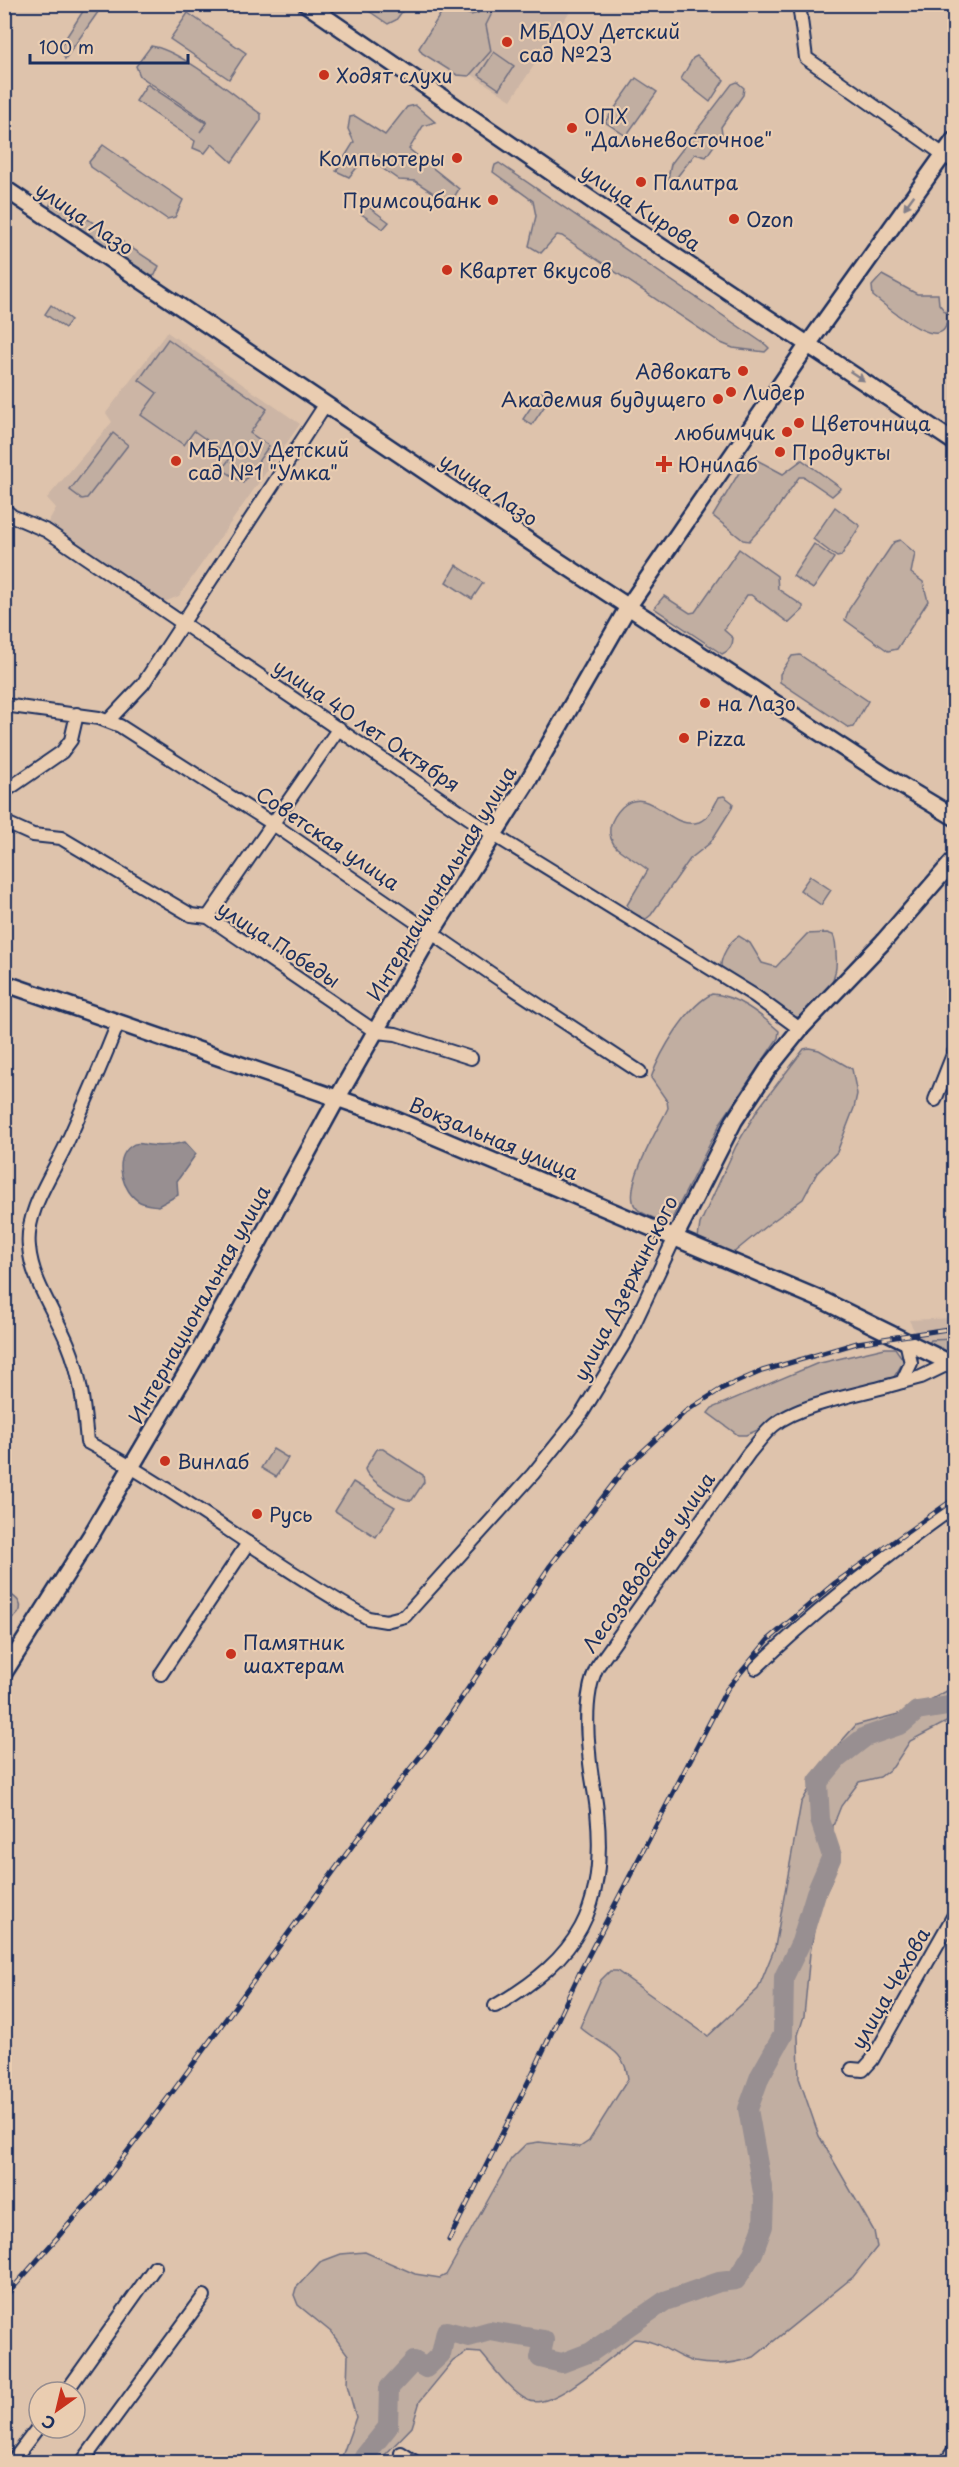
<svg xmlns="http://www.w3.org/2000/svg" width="959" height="2467" viewBox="0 0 959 2467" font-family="'Playpen Sans',sans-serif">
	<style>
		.built { fill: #ccb5a5 }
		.green { fill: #c1aea1; stroke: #6e6e80; stroke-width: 1.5 }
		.water { fill: #988f91; stroke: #66697d; stroke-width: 1.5 }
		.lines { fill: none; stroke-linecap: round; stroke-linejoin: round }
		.river { stroke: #988f91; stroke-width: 20 }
		.minor-casing { stroke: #1b2f5e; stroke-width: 16 }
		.major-casing { stroke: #1b2f5e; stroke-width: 20 }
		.minor { stroke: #eacdb1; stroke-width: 12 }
		.major { stroke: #eacdb1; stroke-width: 15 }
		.rail-casing { stroke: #1b2f5e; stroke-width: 5 }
		.rail { stroke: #eacdb1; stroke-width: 3; stroke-dasharray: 9; stroke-linecap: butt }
		.oneway { fill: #827e88 }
		.poi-dot { fill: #c8321e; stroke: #eacdb1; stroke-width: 2 }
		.labels { text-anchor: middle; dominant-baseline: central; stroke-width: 4.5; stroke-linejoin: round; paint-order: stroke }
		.poi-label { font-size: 20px; fill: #1b2f5e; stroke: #eacdb1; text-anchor: start }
		.street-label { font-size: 20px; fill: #1b2f5e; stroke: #eacdb1 }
	</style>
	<rect width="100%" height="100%" fill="#dec3ac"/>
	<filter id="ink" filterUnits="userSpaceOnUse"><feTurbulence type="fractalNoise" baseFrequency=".0167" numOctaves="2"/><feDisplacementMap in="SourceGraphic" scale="12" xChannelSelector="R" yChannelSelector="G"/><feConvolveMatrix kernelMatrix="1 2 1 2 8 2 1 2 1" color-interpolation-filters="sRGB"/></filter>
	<g filter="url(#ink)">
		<g class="built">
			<path d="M490 5H574L511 100 452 62Z"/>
			<path d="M167 332 300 424 179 596 164 602 47 524 56 508 47 498 112 422 106 413Z"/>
			<path d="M954 1318V1340H919L909 1320Z"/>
		</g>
		<g class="green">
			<path d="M87 5H103L65 59 60 47Z"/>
			<path d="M360 5H407L396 20 388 24Z"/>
			<path d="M484 5H496L486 25 491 51 469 76 457 75 422 53 419 48 443 10 449 7 471 15 478 13Z"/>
			<path d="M188 13 246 53 229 79 170 39Z"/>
			<path d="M151 46C179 49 235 96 261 114V120L232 162 212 144 205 153 193 148 195 141 136 101 147 84 206 123 200 132 207 123V122L140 76 136 66Z"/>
			<path d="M494 52 514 66 499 89 479 75Z"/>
			<path d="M697 56 724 80 710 102 681 79 693 58Z"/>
			<path d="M636 78 657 92 626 136 605 122Z"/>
			<path d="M737 82 744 88 743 95 721 127 722 134 706 157 695 154 669 187 667 183 671 164 732 84Z"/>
			<path d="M415 105 435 122 423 126 409 149 459 189 450 204 415 181 399 180 366 157 349 177 336 171 354 142 348 129 350 117 355 116 385 135 407 107Z"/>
			<path d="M103 145 183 200 175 217 167 219 91 167 89 162Z"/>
			<path d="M499 163 766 345 769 348 765 352 733 348 721 343 562 236 557 235 541 253 529 246 536 216 533 201 493 172 495 165Z"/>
			<path d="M54 197 159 266 155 275 149 278 53 212 49 207Z"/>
			<path d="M366 205 389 222 383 229 360 213Z"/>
			<path d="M882 275 917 294H938L939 304 947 314C950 362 886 306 873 296L872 286Z"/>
			<path d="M51 305 71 320 65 328 45 314Z"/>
			<path d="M168 339 267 409 250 433 269 446 243 483 222 469 231 457 194 431 184 445 141 415 157 393 139 380Z"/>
			<path d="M541 392 550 398 532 425 523 419Z"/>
			<path d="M113 433 128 445 87 498 82 499 70 490Z"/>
			<path d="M755 459 783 474 802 460 841 488 832 496 804 477H799L769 520 749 541 743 540 713 516 743 466Z"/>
			<path d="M835 507 860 526 841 556 837 557 813 539Z"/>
			<path d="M900 540 915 553 911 573 923 582 928 601 897 649 888 651 845 620 849 609 894 542Z"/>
			<path d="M814 544 834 558 813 589 793 576Z"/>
			<path d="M739 549 777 576 778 589 803 606V610L789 623 751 595H747L724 630 733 638C733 646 729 651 722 654L654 608 664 596 690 613 695 612Z"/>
			<path d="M456 565 483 583 472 599 446 582Z"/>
			<path d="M800 655 868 701 853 727 849 728 780 682V674L792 656Z"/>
			<path d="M724 796 733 803 732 808 710 843 690 859 651 915 646 919 632 913 627 905 648 870C638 862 627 856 617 848 611 842 609 835 610 827 612 820 617 812 622 807 650 783 670 832 699 822 709 818 714 806 719 797Z"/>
			<path d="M810 876 831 890 821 905 800 890Z"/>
			<path d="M827 933 833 935C836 941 836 948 836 954 839 986 823 995 803 1017H792L721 967C720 958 730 940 739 936L750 943 762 963 776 967 807 934Z"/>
			<path d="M712 994C736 995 760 1014 779 1031L778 1038 721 1122 672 1219C663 1222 657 1220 649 1216 642 1213 634 1209 633 1201 628 1178 658 1129 668 1108L667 1101 651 1078C660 1052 687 1006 712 994Z"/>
			<path d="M809 1048 819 1050 852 1069 857 1094 854 1108 837 1152 817 1173 803 1199 766 1226 732 1254 703 1243 698 1238 700 1224 736 1146 758 1109 804 1049Z"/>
			<path d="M954 1339V1356L935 1349 929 1343 931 1340Z"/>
			<path d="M885 1348H895L904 1361 889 1385 811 1407 746 1435H738L708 1413 712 1408 816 1364Z"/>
			<path d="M273 1449 288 1458 276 1477 261 1468Z"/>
			<path d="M377 1449H383L423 1475 424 1482 412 1500C402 1502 367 1479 365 1469Z"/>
			<path d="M353 1482 395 1507 376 1537 335 1511Z"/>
			<path d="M4 1591C17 1597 28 1606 14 1618L5 1617Z"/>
			<path d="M954 1687V1718L910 1741 893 1767 880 1777 859 1782 841 1806 833 1826 831 1882 818 1908 810 1953 804 2016 798 2035 799 2078 819 2136 874 2231 877 2247 853 2277 754 2357C735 2364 715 2366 694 2362 671 2356 661 2340 634 2339 614 2354 551 2413 527 2400 509 2390 494 2368 481 2353L467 2352 453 2361 420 2401 412 2427 378 2462H340L356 2417 347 2385 348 2355 331 2332 298 2305 294 2295 296 2288 320 2262 341 2254 365 2252 415 2274 440 2278 446 2275 511 2159 526 2144 539 2142 580 2147 589 2141 628 2079C625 2047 600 2046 580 2027L601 1980 610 1971H617L708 2036 758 1989 775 1947 801 1803 830 1754 856 1725 910 1711Z"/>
		</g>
		<path class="water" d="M185 1142 196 1154 177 1181 178 1195 158 1206C152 1205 146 1205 140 1202 123 1193 112 1159 131 1146 136 1142 142 1144 149 1145 163 1147 172 1145 185 1142Z"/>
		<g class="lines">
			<path class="river" d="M364 2462V2457L388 2427 389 2388 414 2361 426 2368 441 2354 446 2331 469 2337 490 2331 544 2340 540 2358 562 2363 591 2352 665 2301 719 2282 736 2280 753 2253 763 2226 764 2198 748 2109 760 2076 783 2035 784 1977 801 1942 816 1893 832 1856 820 1820 818 1782 838 1758 865 1737 902 1724 917 1711 954 1705"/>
			<g class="minor-casing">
				<g id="minor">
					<path d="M799 4 806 58 954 162"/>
					<path d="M4 509 12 516 47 531 494 835 755 996 800 1029"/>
					<path d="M4 705 99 718 120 726 273 824 496 977 640 1072"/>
					<path d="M109 720 143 684 325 405"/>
					<path d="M4 792 62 752 71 740 77 714"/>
					<path d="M4 822 33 835 61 838 191 915 208 917 376 1032 396 1034 471 1058"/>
					<path d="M208 917 339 728"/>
					<path d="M118 1023C102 1064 84 1105 66 1145 52 1175 25 1212 29 1247 32 1282 55 1312 68 1344 81 1375 84 1408 87 1442 184 1494 271 1564 368 1618L386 1621 405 1616 533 1474 582 1413 627 1339 675 1237"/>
					<path d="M935 1100 954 1052"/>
					<path d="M902 1382 921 1377 950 1363"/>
					<path d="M756 1668C818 1608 884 1557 954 1507"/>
					<path d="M161 1674 248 1543"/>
					<path d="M495 2006C579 1958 607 1908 597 1811 595 1791 590 1772 589 1752 586 1724 585 1692 597 1667L749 1453C757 1444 764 1433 774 1425 801 1403 867 1393 902 1382L911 1363 906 1341"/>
					<path d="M852 2069 863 2070 872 2060 954 1915"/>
					<path d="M66 2392 155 2267"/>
					<path d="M401 2453 415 2462"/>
					<path d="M12 2462 39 2426"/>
					<path d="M82 2462 204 2296"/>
					<path d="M946 2462 954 2450"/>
				</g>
			</g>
			<g class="major-casing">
				<g id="major">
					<path d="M306 4 606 210 954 442"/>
					<path d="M4 188 557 560 889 778 954 817"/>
					<path d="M4 983 377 1112 822 1300 954 1365"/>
					<path d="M675 1237 734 1121 768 1069 800 1029 882 943 954 860"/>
					<path d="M4 1673 93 1532 197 1355 338 1097 432 932 528 781 628 607 809 343 954 140"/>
				</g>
			</g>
			<use href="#minor" class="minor"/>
			<use href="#major" class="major"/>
			<g class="rail-casing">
				<g id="rail">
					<path d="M449 2240 536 2066 581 1970 727 1689 768 1640 835 1583 954 1499"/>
					<path d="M4 2298 93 2197 177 2086 393 1790 435 1738 550 1566 626 1467 686 1411 723 1388 762 1371 857 1343 954 1328"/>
				</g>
			</g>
			<use href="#rail" class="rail"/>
		</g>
		<defs><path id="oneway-solid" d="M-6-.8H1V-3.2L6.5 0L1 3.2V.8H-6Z" transform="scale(1.5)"/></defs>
		<g class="oneway">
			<use href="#oneway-solid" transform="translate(909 202) rotate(126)"/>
			<use href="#oneway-solid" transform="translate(857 376) rotate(34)"/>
		</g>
	</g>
	<g class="poi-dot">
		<circle cx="507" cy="42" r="6"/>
		<circle cx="324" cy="75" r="6"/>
		<circle cx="572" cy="128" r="6"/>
		<circle cx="457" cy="158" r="6"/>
		<circle cx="641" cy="182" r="6"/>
		<circle cx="493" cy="200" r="6"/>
		<circle cx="734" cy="219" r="6"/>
		<circle cx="447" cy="270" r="6"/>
		<circle cx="743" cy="371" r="6"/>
		<circle cx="731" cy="392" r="6"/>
		<circle cx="718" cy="399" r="6"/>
		<circle cx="799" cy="423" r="6"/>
		<circle cx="787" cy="432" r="6"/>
		<circle cx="780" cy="452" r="6"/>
		<circle cx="176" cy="461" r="6"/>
		<path d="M661 455h6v6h6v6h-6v6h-6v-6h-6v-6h6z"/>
		<circle cx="705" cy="703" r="6"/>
		<circle cx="684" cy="738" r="6"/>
		<circle cx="165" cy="1461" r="6"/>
		<circle cx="257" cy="1514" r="6"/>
		<circle cx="231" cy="1654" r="6"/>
	</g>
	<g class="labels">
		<g class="poi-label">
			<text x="519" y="31">МБДОУ Детский<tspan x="519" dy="23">сад №23</tspan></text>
			<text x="336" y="75">Ходят слухи</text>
			<text x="584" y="116">ОПХ<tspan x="584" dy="23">"Дальневосточное"</tspan></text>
			<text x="445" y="158" text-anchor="end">Компьютеры</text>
			<text x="653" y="182">Палитра</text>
			<text x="481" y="200" text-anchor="end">Примсоцбанк</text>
			<text x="746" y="219">Ozon</text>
			<text x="459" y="270">Квартет вкусов</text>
			<text x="731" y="371" text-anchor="end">Адвокатъ</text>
			<text x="743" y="392">Лидер</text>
			<text x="706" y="399" text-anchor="end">Академия будущего</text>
			<text x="811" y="423">Цветочница</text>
			<text x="775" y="432" text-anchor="end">любимчик</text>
			<text x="188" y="449">МБДОУ Детский<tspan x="188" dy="23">сад №1 "Умка"</tspan></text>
			<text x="792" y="452">Продукты</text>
			<text x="678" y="464">Юнилаб</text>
			<text x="717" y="703">на Лазо</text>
			<text x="696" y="738">Pizza</text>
			<text x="177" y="1461">Винлаб</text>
			<text x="269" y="1514">Русь</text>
			<text x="243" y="1642">Памятник<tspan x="243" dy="23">шахтерам</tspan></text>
		</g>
		<g class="street-label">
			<text transform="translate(641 207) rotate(34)">улица Кирова</text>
			<text transform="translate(85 218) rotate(34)">улица Лазо</text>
			<text transform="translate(489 489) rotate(34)">улица Лазо</text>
			<text transform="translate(367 725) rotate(34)">улица 40 лет Октября</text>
			<text transform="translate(328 838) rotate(34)">Советская улица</text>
			<text transform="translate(441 883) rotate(-59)">Интернациональная улица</text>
			<text transform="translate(279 944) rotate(33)">улица Победы</text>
			<text transform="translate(494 1138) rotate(23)">Вокзальная улица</text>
			<text transform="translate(625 1288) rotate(-63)">улица Дзержинского</text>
			<text transform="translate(199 1304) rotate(-61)">Интернациональная улица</text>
			<text transform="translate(648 1562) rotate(-55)">Лесозаводская улица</text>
			<text transform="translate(890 1988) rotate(-60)">улица Чехова</text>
		</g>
	</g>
	<rect width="959" height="2467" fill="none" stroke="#eacdb1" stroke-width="24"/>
	<rect x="12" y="12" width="935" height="2443" fill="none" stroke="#1b2f5e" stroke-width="2" filter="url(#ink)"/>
	<g transform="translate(57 2410) rotate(214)"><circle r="28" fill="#eacdb1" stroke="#978e90" stroke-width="1.5"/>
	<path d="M0-4.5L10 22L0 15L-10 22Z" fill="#c8321e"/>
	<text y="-9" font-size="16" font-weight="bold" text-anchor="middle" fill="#1b2f5e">С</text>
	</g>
	<path d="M30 54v9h158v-9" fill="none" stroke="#1b2f5e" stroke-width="3"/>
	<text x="39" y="54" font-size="18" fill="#1b2f5e" stroke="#eacdb1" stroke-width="4.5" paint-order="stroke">100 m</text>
</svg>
